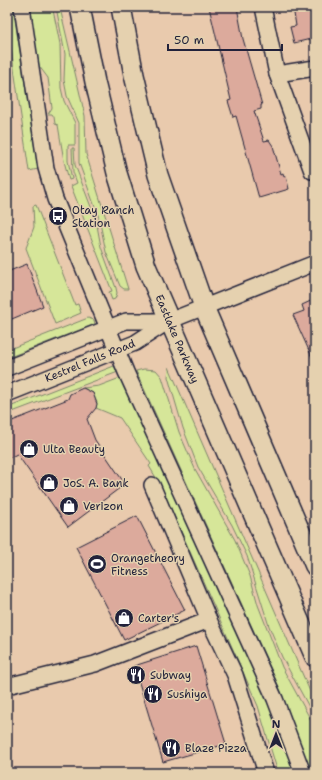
<svg xmlns="http://www.w3.org/2000/svg" width="322" height="780" viewBox="0 0 322 780" font-family="'Shantell Sans',sans-serif">
	<style>
		.green { fill: #d6e699; stroke: #7c846a }
		.building { fill: #dcaa9c; stroke: #22223b }
		.lines { fill: none; stroke-linecap: round; stroke-linejoin: round }
		.minor-casing { stroke: #22223b; stroke-width: 18 }
		.major-casing { stroke: #22223b; stroke-width: 22 }
		.minor { stroke: #e5d1af; stroke-width: 15 }
		.major { stroke: #e5d1af; stroke-width: 19 }
		.labels { text-anchor: middle; dominant-baseline: central; stroke-width: 3; stroke-linejoin: round; paint-order: stroke }
		.poi-label { font-size: 11px; fill: #22223b; stroke: #e5d1af; text-anchor: start }
		.street-label { font-size: 11px; fill: #22223b; stroke: #e5d1af }
	</style>
	<rect width="100%" height="100%" fill="#e9caad"/>
	<filter id="ink" filterUnits="userSpaceOnUse"><feTurbulence type="fractalNoise" baseFrequency=".025" numOctaves="2"/><feDisplacementMap in="SourceGraphic" scale="8" xChannelSelector="R" yChannelSelector="G"/><feConvolveMatrix kernelMatrix="1 2 1 2 8 2 1 2 1" color-interpolation-filters="sRGB"/></filter>
	<g filter="url(#ink)">
		<g class="green">
			<path d="M7 7H13L38 169 29 171 7 21Z"/>
			<path d="M29 7H48L53 10 60 44 61 88 64 101 75 123V145H68V161L72 179 69 180 64 161 58 125 55 124 54 117 52 114H48L52 108 48 78 39 66Z"/>
			<path d="M53 7 60 8 85 116 86 154 128 289H124L120 286 106 252 99 218 79 163V123L67 96 64 80 65 54 57 12Z"/>
			<path d="M72 148H74L75 165 96 220 101 247 116 288 117 293 115 299 112 300 109 292 112 291 71 186 77 183 73 172Z"/>
			<path d="M36 205 75 305 78 304 81 313 55 324 26 248 34 227 33 206Z"/>
			<path d="M88 318 94 320 95 324 7 358V350Z"/>
			<path d="M114 366 118 372 7 414V408Z"/>
			<path d="M169 367 315 703V718L282 657 269 626 247 556 232 525 198 467 183 428 168 377Z"/>
			<path d="M144 369 156 370 162 377 179 432 195 469 235 540 250 576 258 605 282 667 313 724 315 731V773H311L280 689 136 371Z"/>
			<path d="M120 378 275 718 294 773H278L258 706 161 486 149 466 151 464 120 418 96 408 97 403 93 393 83 388 99 386Z"/>
		</g>
		<g class="building">
			<path d="M209 7H237L243 39 262 105H261V109L254 111 264 141 269 140 273 146 281 174 283 173 284 177 286 176 289 189 259 198 236 116 233 117 228 101 231 100Z"/>
			<path d="M293 7H315V38L294 43 290 27 296 26Z"/>
			<path d="M27 264 43 306 7 321V272Z"/>
			<path d="M315 299V364L293 315 304 311 302 305Z"/>
			<path d="M83 388 93 393 97 404 96 408 87 419 95 440 125 484 68 527 17 454 7 459V423L68 399 70 394Z"/>
			<path d="M137 516 185 610 124 640 76 547Z"/>
			<path d="M196 646 226 744 163 762 134 666Z"/>
		</g>
		<g class="lines">
			<g class="minor-casing">
				<g id="minor">
					<path d="M22 7 46 168 55 199 126 372 275 699 303 773"/>
					<path d="M263 7 277 74 312 171"/>
					<path d="M277 74 315 68"/>
					<path d="M7 368 126 321H169"/>
					<path d="M7 394 135 343 169 321 315 263"/>
					<path d="M152 485 209 620 235 675 266 773"/>
					<path d="M7 686 95 664 209 620"/>
				</g>
			</g>
			<g class="major-casing">
				<g id="major">
					<path d="M80 7 95 82 117 173 146 266 315 657"/>
					<path d="M121 7 134 75 158 175 204 307 315 566"/>
				</g>
			</g>
			<use href="#minor" class="minor"/>
			<use href="#major" class="major"/>
		</g>
	</g>
	<defs>
		<g id="bus-disc" transform="scale(1)"><circle r="9.5" fill="#22223b" stroke="#e5d1af"/><path d="M-5-6H5V4H4V6H2V4H-2V6H-4V4H-5ZM-3.5-4V0h7V-4ZM-3.5 1.2v1.5H-2V1.2ZM2 1.2v1.5H3.5V1.2Z" fill="#fff"/></g>
		<g id="shop-disc" transform="scale(1)"><circle r="9.5" fill="#22223b" stroke="#e5d1af"/><path d="M-5-2.5h2.3a2.7 3.5 0 0 1 5.4 0H5L5.5 6h-11ZM-1.5-2.5h3a1.5 2.3 0 0 0-3 0Z" fill="#fff"/></g>
		<g id="stadium-disc" transform="scale(1)"><circle r="9.5" fill="#22223b" stroke="#e5d1af"/><path d="M0-5a6.5 5 0 1 0 0 10a6.5 5 0 1 0 0-10ZM-3.5-1.8h7v3.6h-7Z" fill="#fff"/></g>
		<g id="restaurant-disc" transform="scale(1)"><circle r="9.5" fill="#22223b" stroke="#e5d1af"/><path d="M-5-6h1v4h1v-4h1v4h1v-4h1v5L-1.5 .5V6h-2V.5L-5-1ZM5-6V6H3V1.5H1.5Q1.5-4 5-6Z" fill="#fff"/></g>
	</defs>
	<g fill-rule="evenodd">
		<use href="#bus-disc" x="58" y="216"/>
		<use href="#shop-disc" x="29" y="449"/>
		<use href="#shop-disc" x="49" y="483"/>
		<use href="#shop-disc" x="69" y="506"/>
		<use href="#stadium-disc" x="97" y="564"/>
		<use href="#shop-disc" x="124" y="618"/>
		<use href="#restaurant-disc" x="136" y="675"/>
		<use href="#restaurant-disc" x="153" y="694"/>
		<use href="#restaurant-disc" x="171" y="748"/>
	</g>
	<g class="labels">
		<g class="poi-label">
			<text x="72" y="210">Otay Ranch<tspan x="72" dy="13">Station</tspan></text>
			<text x="43" y="449">Ulta Beauty</text>
			<text x="63" y="483">JoS. A. Bank</text>
			<text x="83" y="506">Verizon</text>
			<text x="111" y="558">Orangetheory<tspan x="111" dy="13">Fitness</tspan></text>
			<text x="138" y="618">Carter's</text>
			<text x="150" y="675">Subway</text>
			<text x="167" y="694">Sushiya</text>
			<text x="185" y="748">Blaze Pizza</text>
		</g>
		<g class="street-label">
			<text transform="translate(177 339) rotate(67)">Eastlake Parkway</text>
			<text transform="translate(90 361) rotate(-22)">Kestrel Falls Road</text>
		</g>
	</g>
	<rect width="322" height="780" fill="none" stroke="#e5d1af" stroke-width="24"/>
	<rect x="12" y="12" width="298" height="756" fill="none" stroke="#22223b" stroke-width="1.5" filter="url(#ink)"/>
	<g transform="translate(276 734)" stroke="#e5d1af" stroke-width="3" paint-order="stroke">
	<path d="M0-3L7 15L0 10L-7 15Z" fill="#22223b"/>
	<text y="-6" font-size="11" font-weight="bold" text-anchor="middle" fill="#22223b">N</text>
	</g>
	<path d="M168 44v6h114v-6" fill="none" stroke="#22223b" stroke-width="2"/>
	<text x="174" y="44" font-size="12" fill="#22223b" stroke="#e5d1af" stroke-width="3" paint-order="stroke">50 m</text>
</svg>
